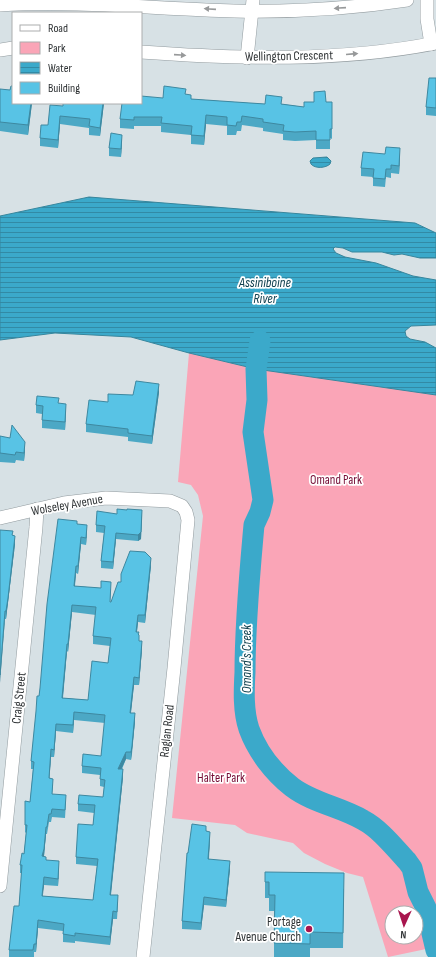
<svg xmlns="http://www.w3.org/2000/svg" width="436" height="957" viewBox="0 0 436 957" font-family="'Sofia Sans Condensed',sans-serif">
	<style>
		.park { fill: #faa5b7; fill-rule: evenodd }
		.water { fill: url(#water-rules); stroke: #37869d }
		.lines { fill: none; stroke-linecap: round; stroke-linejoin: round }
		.river { stroke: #3ba9ca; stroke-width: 21 }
		.minor-casing { stroke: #929b9f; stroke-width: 14 }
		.minor { stroke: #fff; stroke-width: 13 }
		.wall { fill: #4ca8c5; fill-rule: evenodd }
		.shaded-wall { fill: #3e88a0 }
		.building { fill: #58c3e5; stroke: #3e88a0; fill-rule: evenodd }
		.oneway { fill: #97999a }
		.poi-dot { fill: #a8154e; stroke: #fff; stroke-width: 1.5 }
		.labels { text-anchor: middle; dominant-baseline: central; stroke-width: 3.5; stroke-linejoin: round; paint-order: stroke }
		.street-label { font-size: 13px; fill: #2f3335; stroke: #fff }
		.park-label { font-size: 13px; fill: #750c35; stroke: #fff }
		.poi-label { font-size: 13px; fill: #2f3335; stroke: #fff; text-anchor: end }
		.water-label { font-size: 14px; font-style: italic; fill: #124250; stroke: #fff }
	</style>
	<defs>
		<pattern id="water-rules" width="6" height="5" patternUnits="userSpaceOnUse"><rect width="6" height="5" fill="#3ba9ca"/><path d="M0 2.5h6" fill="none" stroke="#328aa5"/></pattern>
	</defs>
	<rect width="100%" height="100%" fill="#d7e1e5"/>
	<path class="park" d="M189 353 256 369 436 395V936L434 929 432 907 420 887 415 862 405 849 376 818 361 811 327 800 308 790 303 784 289 777 279 768 266 751 259 739 255 728 248 667 256 607 258 542H245L240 614 239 700 241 716 247 733 263 764 292 792 312 803 352 820 374 837 402 863 408 873 410 892 414 909 421 910 431 948 388 957 363 877 347 873 325 864 304 853 293 843 247 833 235 825 172 818 203 516 198 495 191 485 178 482ZM392 913H416V937H392Z"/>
	<g class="water">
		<path d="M327 157 331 161 330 164C326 168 315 169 311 164L310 161 313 158Z"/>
		<path d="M89 197 415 223 436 233V258H420L402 254 394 255 382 252H352L343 248 335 247 333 249 336 253 345 257 376 263 413 276 436 280V325L411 326 405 331 406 336 410 339 425 342 436 348V395L256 369 189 353 131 337 55 333 0 340V216Z"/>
	</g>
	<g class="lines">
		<path class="river" d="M260 341 256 369 257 400 253 432 263 500 260 512 254 525 253 536C249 581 245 626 245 672 244 690 243 711 249 729 257 751 273 772 292 787 313 803 341 807 363 820 380 829 394 847 407 861L412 868 418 892 426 908 436 950"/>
		<g class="minor-casing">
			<g id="minor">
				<path d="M427 0V19L431 44"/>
				<path d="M0 5C78 0 156 9 234 11 292 12 349 9 407 0"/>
				<path d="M0 50 13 48"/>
				<path d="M141 52C239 59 339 62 436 43"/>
				<path d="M247 58 253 0"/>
				<path d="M0 518 64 503 106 498 170 501 182 506 186 512 188 520 174 668 143 957"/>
				<path d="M0 886 36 527 37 509"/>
			</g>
		</g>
		<use href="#minor" class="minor"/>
	</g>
	<g class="wall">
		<path d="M436 78V116L426 115V107Z"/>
		<path d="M0 89 13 103H32L28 135 0 131Z"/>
		<path d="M314 92 326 102H332V139L330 138V149H316V140L295 141 283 140V134L263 131V128L242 125 241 131H237L236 135H227V126L206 124 204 145 191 144V135L161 132V126H134V129L120 128V119L163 98 186 94 191 99 265 104H282L304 107 314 102Z"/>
		<path d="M63 103H104L100 136 89 135V128L60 124 58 148 40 146V138L63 106Z"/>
		<path d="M122 143 121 157 109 156V148Z"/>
		<path d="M400 157 399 174 391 173V178L386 177 385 187 373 186V177L361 176V168Z"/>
		<path d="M159 392 152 444 128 441V437L86 432V424L108 402 133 395Z"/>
		<path d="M59 403 66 412 65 430 42 428V414L36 413V405Z"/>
		<path d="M0 436 25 450 24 461 16 460 15 463 0 462Z"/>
		<path d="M117 514 142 517 141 539 138 541 116 539 113 569 101 568V561L104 533 96 532V525Z"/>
		<path d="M77 524 87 532 86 545 81 544 78 574 76 573 75 586 111 589 110 602H111L121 582 151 565 145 623 138 622 137 632 139 634V641L142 649 139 685H134L131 713 135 721 132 754 131 760 126 759 122 769 123 777 111 895 118 903 117 919H113L110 945 75 941V943L63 942V931L38 928 36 952H34V957H9V950L19 906 22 873H20V865L24 854 26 833 25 832V801L30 802 33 769H31V761L39 696ZM72 612 96 615 93 636V644L110 646 108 663 88 700 63 698 67 651 68 652ZM74 720 105 723 101 756 82 766V773L100 775V786L104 787 103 797 78 804V811L94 813 93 825 76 857V864L97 866 93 900 42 896 44 885 58 886 59 869 46 860 44 856 46 834H47L49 822H51L52 817 65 818 66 802 52 794 53 786 49 778 51 757H54L56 731 73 733Z"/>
		<path d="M0 530 13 535 15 544 6 619H5Z"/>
		<path d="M206 831 210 839 209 859 230 869 226 907 204 905 201 930 182 929V921L188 853Z"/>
		<path d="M265 872 344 889 343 948H310V957H274V911H269V898H265Z"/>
	</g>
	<g class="shaded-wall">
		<path d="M31 103H32L28 135V125Z"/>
		<path d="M103 103H104L100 136V128Z"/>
		<path d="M206 115V124L204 145V136Z"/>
		<path d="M60 116V124L58 148V140Z"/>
		<path d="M122 135V143L121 157V149Z"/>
		<path d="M400 148V157L399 174V166Z"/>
		<path d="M159 384V392L152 444V436Z"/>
		<path d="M66 404V412L65 430V422Z"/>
		<path d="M25 442V450L24 461V453Z"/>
		<path d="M142 510 141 539 138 541V535Z"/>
		<path d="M87 525V532L86 545V538Z"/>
		<path d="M116 533V539L113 569V562Z"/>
		<path d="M15 536V544L6 619V611Z"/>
		<path d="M81 537V544L78 574V566Z"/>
		<path d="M151 558V565L145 623V615Z"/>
		<path d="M76 566V573L74 593V586Z"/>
		<path d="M72 605V612L68 652V644Z"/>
		<path d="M5 611V619L0 683V675Z"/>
		<path d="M138 615V622L136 639V632Z"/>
		<path d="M142 641V649L139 685V678Z"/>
		<path d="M67 644V651L62 706V698Z"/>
		<path d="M134 677V685L130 720V713Z"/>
		<path d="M74 712V720L73 733V725Z"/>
		<path d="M135 713V721L131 760V752Z"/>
		<path d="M56 724V731L54 757V750Z"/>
		<path d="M51 749V757L49 785V778Z"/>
		<path d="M126 752V759L118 776V769Z"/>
		<path d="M123 769V777L110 902V895Z"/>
		<path d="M46 827V834L44 856H42Z"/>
		<path d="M210 832V839L208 867V859Z"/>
		<path d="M59 861V869L58 886V879Z"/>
		<path d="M230 861V869L226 907V900Z"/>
		<path d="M44 877V885L42 904V896Z"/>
		<path d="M204 897V905L201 930V923Z"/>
		<path d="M113 911V919L110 945V937Z"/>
		<path d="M38 920V928L36 952V944Z"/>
	</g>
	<g class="building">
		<path d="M429 78H436V108L426 107Z"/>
		<path d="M11 86H13V103H31L28 125 0 122V89L10 90Z"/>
		<path d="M164 86 186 89 185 94 191 95V99L265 104 266 95 282 97 281 104 304 107V102H314V92L325 91 326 102H332V129H330V140H316V131L295 132 283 131 284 125 263 122V119L242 116 241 122H237L236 126 227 125V117L206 115 204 136 191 135 192 126 161 123 162 117H134V120L120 119 122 103H141V96L163 98Z"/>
		<path d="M63 103H103L100 128 89 126 90 119 60 116 58 140 40 138 41 125H48L50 105 63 106Z"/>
		<path d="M111 133 122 135 121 149 109 148Z"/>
		<path d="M386 147 400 148 399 166 391 165V169H386L385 179 373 178 374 169 361 168 363 152 385 154Z"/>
		<path d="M136 381 159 384 152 436 128 433V429L86 424 89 400 108 402V394L133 395Z"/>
		<path d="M37 396 59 398 58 403 66 404 65 422 42 420 43 406 36 405Z"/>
		<path d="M12 425 25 442 24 453 16 452 15 455 0 453V436L10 438Z"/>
		<path d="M117 509 127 510V509L142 510 141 532 138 535 116 533 113 562 101 561 105 526 96 525 97 511 117 514Z"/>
		<path d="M58 519 77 521V524L87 525 86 538 81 537 78 566H76L74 586 101 588V581L111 582 110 602H111L118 582H121V574L130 551 145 552 151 558 145 615H138L136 632H139L138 634 139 635V641H142L139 678 134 677 130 713H135L132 746 131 752H126L118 769H123L110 895H118L117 912 113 911 110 937 75 933V936L63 934 64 924 38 920 36 944H34L33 950H9L14 906H19L22 865H20L22 853 24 854 27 825H25V801L30 802 34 762 31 761 36 711 37 696H39L40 688 47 604ZM72 605 96 607 93 636 111 638 108 663 92 661 88 700 62 698 67 644H68ZM74 712 105 715 101 756 83 754 82 766 101 768 100 779 105 780 103 797 79 795 78 804 95 805 93 825 78 824 76 857 98 859 93 900 42 896 44 877 58 879 59 861 46 860V857L42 856 44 849 46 827H47L49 814H51L52 809 65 810 66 795 52 794 53 779 49 778 51 749 54 750 56 724 73 725Z"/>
		<path d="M0 530 13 531 12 535 15 536 8 598 6 611H5L0 675Z"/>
		<path d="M192 824 206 826V831L210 832 208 859 230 861 226 900 204 897 201 923 182 921 187 853H188Z"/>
		<path d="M265 872 344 873 343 933 310 932V944L274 943 275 895H269V882H265Z"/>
	</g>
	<defs><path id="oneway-solid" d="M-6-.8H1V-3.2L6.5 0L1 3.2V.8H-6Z"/></defs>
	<g class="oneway">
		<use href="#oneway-solid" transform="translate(340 8) rotate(176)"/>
		<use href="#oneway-solid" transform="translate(210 9) rotate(-176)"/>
		<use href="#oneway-solid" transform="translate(352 54) rotate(-5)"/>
		<use href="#oneway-solid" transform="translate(180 55) rotate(4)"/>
	</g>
	<circle class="poi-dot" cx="309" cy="929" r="4"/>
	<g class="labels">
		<g class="street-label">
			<text transform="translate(289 56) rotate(-1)">Wellington Crescent</text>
			<text transform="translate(67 505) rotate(-10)">Wolseley Avenue</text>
			<text transform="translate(19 698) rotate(-84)">Craig Street</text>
			<text transform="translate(167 731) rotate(-84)">Raglan Road</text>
		</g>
		<g class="park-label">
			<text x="336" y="480">Omand Park</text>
			<text x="221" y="778">Halter Park</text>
		</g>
		<g class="poi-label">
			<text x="301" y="922">Portage<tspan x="301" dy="15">Avenue Church</tspan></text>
		</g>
		<g class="water-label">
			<text x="265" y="282">Assiniboine<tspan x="265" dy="16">River</tspan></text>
			<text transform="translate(246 659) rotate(-90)">Omand's Creek</text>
		</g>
	</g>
	<rect x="12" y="12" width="130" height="92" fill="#ffffff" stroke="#acadae"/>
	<rect x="20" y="25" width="20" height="6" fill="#ffffff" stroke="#acadae"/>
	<text x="48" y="32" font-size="12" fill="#2f3335">Road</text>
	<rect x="20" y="42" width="20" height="12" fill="#faa5b7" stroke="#acadae"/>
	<text x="48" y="52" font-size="12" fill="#2f3335">Park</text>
	<rect x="20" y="62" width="20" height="12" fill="url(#water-rules)" stroke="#acadae"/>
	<text x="48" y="72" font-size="12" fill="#2f3335">Water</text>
	<rect x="20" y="82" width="20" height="12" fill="#58c3e5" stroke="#acadae"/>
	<text x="48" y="92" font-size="12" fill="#2f3335">Building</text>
	<g transform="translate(404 925) rotate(183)"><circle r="19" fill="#ffffff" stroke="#acadae"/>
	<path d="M0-3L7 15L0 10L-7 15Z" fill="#a8154e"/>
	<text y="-6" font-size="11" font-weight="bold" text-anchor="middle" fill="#2f3335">N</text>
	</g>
</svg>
